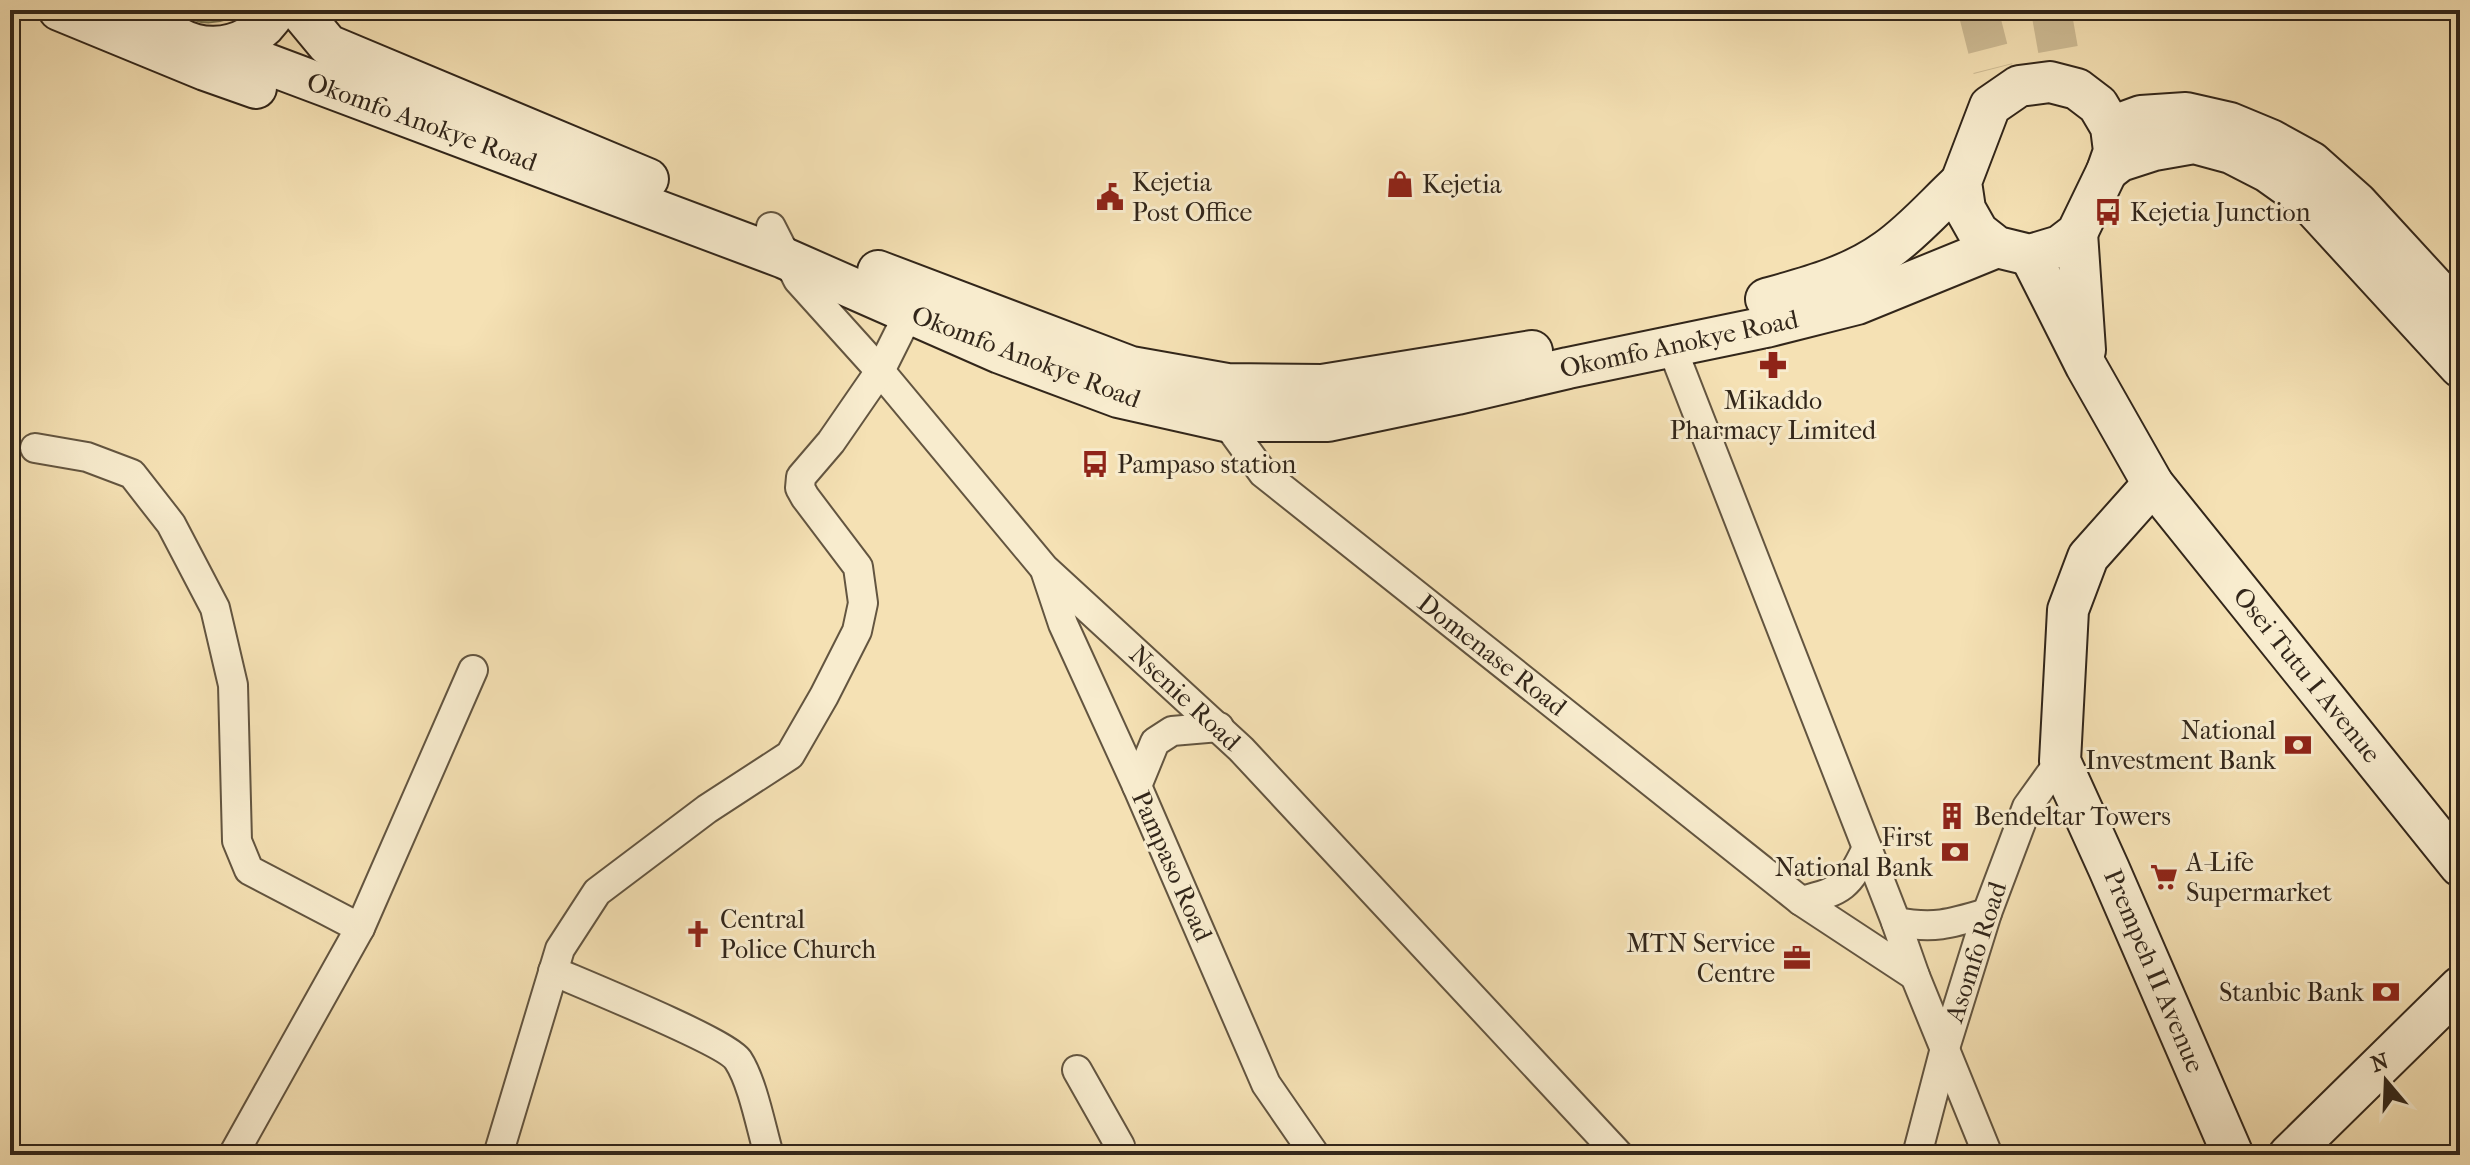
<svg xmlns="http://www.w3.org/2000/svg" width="2470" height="1165" viewBox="0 0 2470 1165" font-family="'IM FELL French Canon',serif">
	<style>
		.grass { fill: url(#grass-tufts); stroke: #787452; stroke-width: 2 }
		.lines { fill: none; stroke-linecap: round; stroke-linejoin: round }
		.secondary-tunnel { stroke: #cebc95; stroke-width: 40; stroke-dasharray: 40 20; stroke-linecap: butt }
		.street-casing { stroke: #635540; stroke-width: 32 }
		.secondary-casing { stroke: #32261a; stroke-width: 44 }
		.street { stroke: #f8ecce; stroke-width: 28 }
		.secondary { stroke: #f8ecce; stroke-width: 40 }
		.labels { text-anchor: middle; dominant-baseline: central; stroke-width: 6; stroke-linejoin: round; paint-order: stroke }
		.street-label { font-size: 26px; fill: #32261a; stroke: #f8ecce }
		.poi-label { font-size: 26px; fill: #32261a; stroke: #f8ecce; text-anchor: start }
	</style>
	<defs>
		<pattern id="grass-tufts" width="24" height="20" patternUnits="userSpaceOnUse" patternTransform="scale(2)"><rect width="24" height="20" fill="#bfc28b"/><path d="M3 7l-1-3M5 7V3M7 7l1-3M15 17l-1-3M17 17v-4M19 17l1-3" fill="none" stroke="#9c9d71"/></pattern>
	</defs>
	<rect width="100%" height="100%" fill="#f5e1b4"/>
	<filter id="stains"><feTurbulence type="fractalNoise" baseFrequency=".0025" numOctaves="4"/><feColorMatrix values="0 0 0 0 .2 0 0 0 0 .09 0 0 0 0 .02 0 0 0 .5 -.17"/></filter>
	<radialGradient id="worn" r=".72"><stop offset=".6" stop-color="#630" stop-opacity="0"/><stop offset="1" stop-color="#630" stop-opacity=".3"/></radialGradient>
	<path class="grass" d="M176 10H245C223 25 197 28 176 10Z"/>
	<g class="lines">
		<g class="secondary-tunnel">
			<path d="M1978 10 1993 69"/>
			<path d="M2051 10 2059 55"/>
		</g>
		<g class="street-casing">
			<g id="street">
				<path d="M771 227 798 280 880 371 1044 568 1241 749 1619 1155"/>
				<path d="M1672 348 1896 922 1915 976 1988 1155"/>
				<path d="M1225 409V421L1263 473 1801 901 1915 976"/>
				<path d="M35 448 87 457 132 474 171 524 215 608 233 685 237 841 249 870 360 928"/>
				<path d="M1046 573 1063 624 1137 786 1266 1084 1315 1155"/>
				<path d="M1137 786 1155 742 1172 731 1219 727"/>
				<path d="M1801 901C1844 890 1848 887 1867 848"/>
				<path d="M1896 922C1934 929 1950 924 1987 913"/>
				<path d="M553 971C583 984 726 1042 738 1060 753 1083 761 1128 769 1155"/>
				<path d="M1077 1070 1120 1146 1113 1155"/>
				<path d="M233 1155 360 928 473 670"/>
				<path d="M498 1155 560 949 597 892 707 809 790 755 824 696 857 631 863 603 858 567 805 497 800 488 801 477 831 442 880 371 909 313"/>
				<path d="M1917 1155 1945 1048 1987 913 2027 807 2060 761"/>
			</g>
		</g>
		<g class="secondary-casing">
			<g id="secondary">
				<path d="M59 10 205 70 256 88"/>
				<path d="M152 10C177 60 250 58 276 10"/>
				<path d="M299 10 328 45 648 179"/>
				<path d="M222 47 784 258 1000 353 1118 397 1225 421H1328L1457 394 1568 368 1766 327 1857 304 1997 247"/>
				<path d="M2050 82 2077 89 2098 105 2111 127 2114 151 2107 171 2077 233 2060 246 2030 255 1997 247 1978 232 1965 209 1961 182 1990 106 2019 86Z"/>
				<path d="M2111 127 2141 116 2186 113 2230 123 2271 140 2311 162 2357 203 2460 315"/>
				<path d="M2107 171 2120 161 2154 150 2194 143 2231 153 2268 172 2306 199 2460 367"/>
				<path d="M2077 233 2085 350"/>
				<path d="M2030 255 2086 366 2153 484 2460 866"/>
				<path d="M878 271 1131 367 1227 384 1322 385 1532 351"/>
				<path d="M1766 299C1809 287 1851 276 1887 250 1914 231 1937 204 1961 182"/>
				<path d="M2153 484 2088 557 2068 610 2060 761 2109 869 2233 1155"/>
				<path d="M2289 1155 2460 987"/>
			</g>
		</g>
		<use href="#street" class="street"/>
		<use href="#secondary" class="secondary"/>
	</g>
	<defs>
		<g id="shop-bare" transform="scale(2.16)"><path d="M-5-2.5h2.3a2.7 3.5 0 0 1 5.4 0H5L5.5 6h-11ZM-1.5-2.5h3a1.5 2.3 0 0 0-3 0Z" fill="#8f2418" stroke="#f8ecce" stroke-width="2.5" paint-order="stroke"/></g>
		<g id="civic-bare" transform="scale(2.16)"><path d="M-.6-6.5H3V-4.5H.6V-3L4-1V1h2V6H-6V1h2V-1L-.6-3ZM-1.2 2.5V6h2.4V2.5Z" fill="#8f2418" stroke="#f8ecce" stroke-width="2.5" paint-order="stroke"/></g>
		<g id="bus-bare" transform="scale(2.16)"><path d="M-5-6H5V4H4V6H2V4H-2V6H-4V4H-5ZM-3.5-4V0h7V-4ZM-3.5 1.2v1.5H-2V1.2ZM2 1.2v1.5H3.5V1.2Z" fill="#8f2418" stroke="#f8ecce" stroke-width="2.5" paint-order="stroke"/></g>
		<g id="pharmacy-bare" transform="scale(2.16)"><path d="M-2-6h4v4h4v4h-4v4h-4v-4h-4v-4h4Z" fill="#8f2418" stroke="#f8ecce" stroke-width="2.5" paint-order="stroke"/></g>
		<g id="bank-bare" transform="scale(2.16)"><path d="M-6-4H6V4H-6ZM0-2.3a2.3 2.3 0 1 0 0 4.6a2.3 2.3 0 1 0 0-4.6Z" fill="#8f2418" stroke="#f8ecce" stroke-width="2.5" paint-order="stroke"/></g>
		<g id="building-bare" transform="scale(2.16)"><path d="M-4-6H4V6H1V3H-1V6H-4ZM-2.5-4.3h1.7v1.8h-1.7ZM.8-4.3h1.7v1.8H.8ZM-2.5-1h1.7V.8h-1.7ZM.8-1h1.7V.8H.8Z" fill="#8f2418" stroke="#f8ecce" stroke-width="2.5" paint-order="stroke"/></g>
		<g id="supermarket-bare" transform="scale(2.16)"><path d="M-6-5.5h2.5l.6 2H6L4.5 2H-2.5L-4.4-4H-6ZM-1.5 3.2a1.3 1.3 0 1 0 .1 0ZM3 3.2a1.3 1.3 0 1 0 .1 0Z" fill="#8f2418" stroke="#f8ecce" stroke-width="2.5" paint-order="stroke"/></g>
		<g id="church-bare" transform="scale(2.16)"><path d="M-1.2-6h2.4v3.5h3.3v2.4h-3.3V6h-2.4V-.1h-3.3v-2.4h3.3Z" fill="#8f2418" stroke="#f8ecce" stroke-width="2.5" paint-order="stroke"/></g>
		<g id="office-bare" transform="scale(2.16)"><path d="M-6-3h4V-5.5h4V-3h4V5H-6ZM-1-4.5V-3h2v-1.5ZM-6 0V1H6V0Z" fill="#8f2418" stroke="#f8ecce" stroke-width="2.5" paint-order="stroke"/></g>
	</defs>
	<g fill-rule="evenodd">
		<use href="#shop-bare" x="1400" y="184"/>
		<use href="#civic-bare" x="1110" y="197"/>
		<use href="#bus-bare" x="2108" y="212"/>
		<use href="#pharmacy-bare" x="1773" y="365"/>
		<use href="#bus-bare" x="1095" y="464"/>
		<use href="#bank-bare" x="2298" y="745"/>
		<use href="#building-bare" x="1952" y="816"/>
		<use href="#bank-bare" x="1955" y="852"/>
		<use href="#supermarket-bare" x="2164" y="877"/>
		<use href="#church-bare" x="698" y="934"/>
		<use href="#office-bare" x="1797" y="958"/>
		<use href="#bank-bare" x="2386" y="992"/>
	</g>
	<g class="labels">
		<g class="street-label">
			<text transform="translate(422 122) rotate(20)">Okomfo Anokye Road</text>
			<text transform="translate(1679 344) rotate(-12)">Okomfo Anokye Road</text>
			<text transform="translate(1026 357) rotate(21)">Okomfo Anokye Road</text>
			<text transform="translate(1492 655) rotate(38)">Domenase Road</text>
			<text transform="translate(2307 675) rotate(51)">Osei Tutu I Avenue</text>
			<text transform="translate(1185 698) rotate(43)">Nsenie Road</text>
			<text transform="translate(1172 866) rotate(66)">Pampaso Road</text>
			<text transform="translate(1976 952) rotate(-72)">Asomfo Road</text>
			<text transform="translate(2154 971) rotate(67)">Prempeh II Avenue</text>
		</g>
		<g class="poi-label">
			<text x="1132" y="182">Kejetia<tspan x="1132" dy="30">Post Office</tspan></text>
			<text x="1422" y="184">Kejetia</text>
			<text x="2130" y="212">Kejetia Junction</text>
			<text x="1773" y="400" text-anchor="middle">Mikaddo<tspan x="1773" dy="30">Pharmacy Limited</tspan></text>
			<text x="1117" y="464">Pampaso station</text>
			<text x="2276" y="730" text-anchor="end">National<tspan x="2276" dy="30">Investment Bank</tspan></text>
			<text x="1974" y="816">Bendeltar Towers</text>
			<text x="1933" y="837" text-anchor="end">First<tspan x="1933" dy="30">National Bank</tspan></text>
			<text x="2186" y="862">A-Life<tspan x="2186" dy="30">Supermarket</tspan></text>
			<text x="720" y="919">Central<tspan x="720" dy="30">Police Church</tspan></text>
			<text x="1775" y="943" text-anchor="end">MTN Service<tspan x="1775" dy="30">Centre</tspan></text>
			<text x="2364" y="992" text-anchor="end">Stanbic Bank</text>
		</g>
	</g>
	<rect width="2470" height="1165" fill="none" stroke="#f5e1b4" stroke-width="40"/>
	<rect x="12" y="12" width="2446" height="1141" fill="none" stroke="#32261a" stroke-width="4"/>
	<rect x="20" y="20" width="2430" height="1125" fill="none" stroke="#32261a" stroke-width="2"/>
	<g transform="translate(2386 1081) rotate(341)" stroke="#f8ecce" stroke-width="6" paint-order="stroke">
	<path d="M0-6L14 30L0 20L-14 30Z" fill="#32261a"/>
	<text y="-12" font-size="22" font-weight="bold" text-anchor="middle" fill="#32261a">N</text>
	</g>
	<rect width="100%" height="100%" filter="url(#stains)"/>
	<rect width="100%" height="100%" fill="url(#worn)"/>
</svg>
